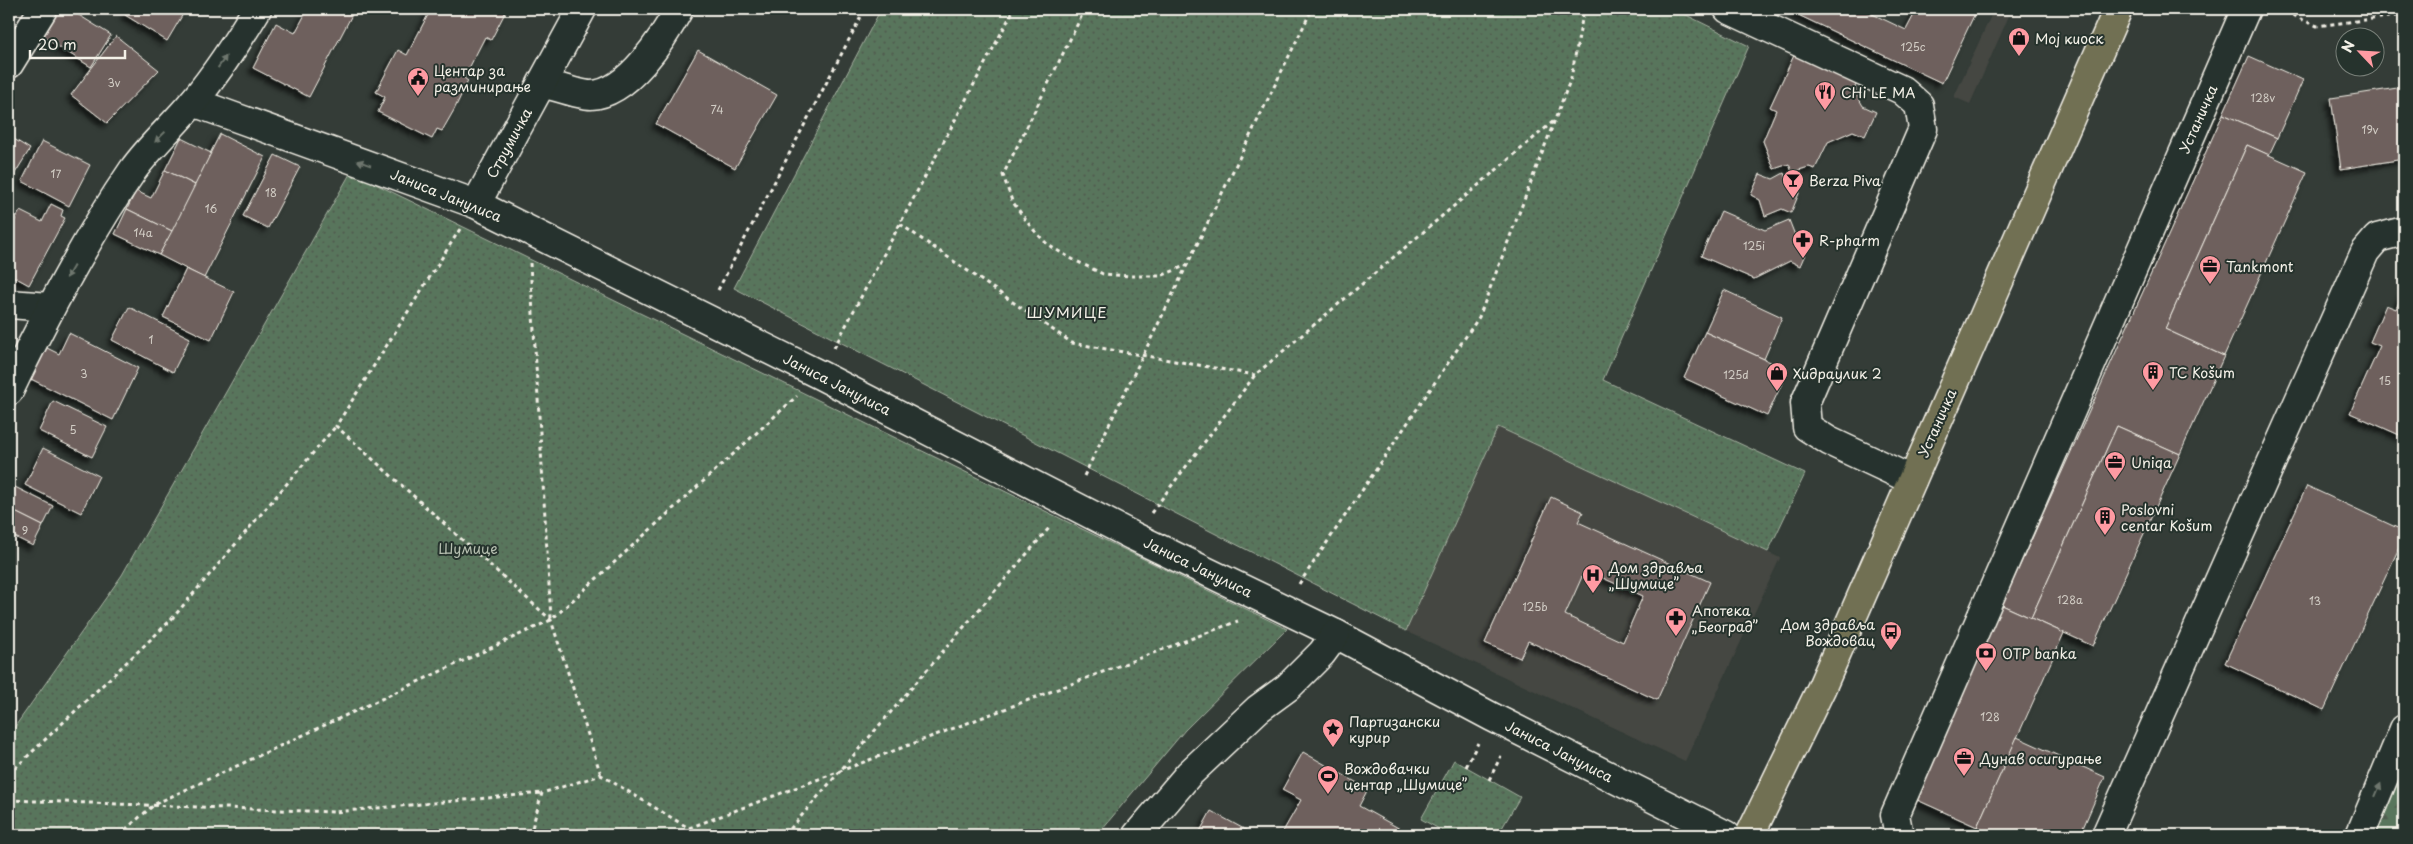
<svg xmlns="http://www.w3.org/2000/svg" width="2413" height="844" viewBox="0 0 2413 844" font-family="'Playpen Sans',sans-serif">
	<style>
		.built { fill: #454742 }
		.forest { fill: url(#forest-firs); stroke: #a6b2a2 }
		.park { fill: url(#park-dots); stroke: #a6b2a2 }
		.building { fill: #6e615d; stroke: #f4f1e8; fill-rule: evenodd; filter: url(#shadow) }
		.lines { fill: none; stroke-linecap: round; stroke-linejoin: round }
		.minor-casing { stroke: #f4f1e8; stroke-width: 31 }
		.major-casing { stroke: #f4f1e8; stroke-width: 31 }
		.path { stroke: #f4f1e8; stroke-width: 3; stroke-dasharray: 4 4; stroke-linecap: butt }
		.minor { stroke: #26332d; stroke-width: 28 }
		.major { stroke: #716f52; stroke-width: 28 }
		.oneway { fill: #6e766e }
		.labels { text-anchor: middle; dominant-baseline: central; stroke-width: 4; stroke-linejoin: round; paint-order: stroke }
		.number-label { font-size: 11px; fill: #d2cdc5 }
		.poi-label { font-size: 14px; fill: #f4f1e8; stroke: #26332d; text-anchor: start }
		.street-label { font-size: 14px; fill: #f4f1e8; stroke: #26332d }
		.park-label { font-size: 14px; fill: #b6bfb0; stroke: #26332d }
		.neighbourhood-label { font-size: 15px; letter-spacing: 1px; fill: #f4f1e8; stroke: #26332d }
	</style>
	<defs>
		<pattern id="forest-firs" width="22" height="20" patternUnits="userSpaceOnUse" patternTransform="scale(1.25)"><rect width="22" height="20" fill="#59745b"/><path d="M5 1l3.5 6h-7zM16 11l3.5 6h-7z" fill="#505c4f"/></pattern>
		<pattern id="park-dots" width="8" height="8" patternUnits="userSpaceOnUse" patternTransform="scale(1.25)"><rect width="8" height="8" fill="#59745b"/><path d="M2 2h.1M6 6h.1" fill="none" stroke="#505c4f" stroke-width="1.8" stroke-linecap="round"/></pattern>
		<filter id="shadow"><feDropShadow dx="-4.5" dy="4.5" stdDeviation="2.5" flood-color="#0009"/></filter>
	</defs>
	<rect width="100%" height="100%" fill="#343c37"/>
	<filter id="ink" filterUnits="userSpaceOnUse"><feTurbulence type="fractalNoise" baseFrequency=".02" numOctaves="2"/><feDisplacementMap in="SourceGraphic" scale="10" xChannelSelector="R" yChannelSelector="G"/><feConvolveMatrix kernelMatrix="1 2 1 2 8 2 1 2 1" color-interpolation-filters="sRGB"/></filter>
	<g filter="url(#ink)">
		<g class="built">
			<path d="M1994 9H2012L1970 104 1954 97Z"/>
			<path d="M1498 426 1780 558 1685 761 1406 631Z"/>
		</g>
		<path class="forest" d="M2404 768V835H2376Z"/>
		<g class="park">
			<path d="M881 9H1674L1749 46 1603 380 1805 474 1768 552 1498 427 1406 631 734 288Z"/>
			<path d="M351 172 1287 629 1185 730 1097 835H9V735L122 575Z"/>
			<path d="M1454 760 1520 797 1498 835H1450L1421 819Z"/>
		</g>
		<g class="building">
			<path d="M56 9H69L111 35 91 67 40 35Z"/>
			<path d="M129 9H186L167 41 125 15Z"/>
			<path d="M308 9H355L309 97 253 68 276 23 295 33Z"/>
			<path d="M431 9H507L491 40 485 37 464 78 468 81 454 110 442 131 437 129 432 139 378 112 385 97 376 92 398 50 407 55Z"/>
			<path d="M1796 9H1864V10L1906 30 1917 9H1977L1942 83 1794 13Z"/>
			<path d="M116 36 159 70 107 123 71 95Z"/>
			<path d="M698 50 777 95 735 168 656 124Z"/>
			<path d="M1796 51 1859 79 1855 87 1858 97 1863 106 1876 112 1865 136 1853 131 1828 142 1815 169 1809 167 1792 172 1789 164 1774 169 1763 141 1776 110 1770 107Z"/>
			<path d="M2249 56 2303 80 2277 138 2223 114Z"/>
			<path d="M2404 87V159L2341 169 2331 98Z"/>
			<path d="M2223 114 2277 138 2269 155 2247 145 2165 329 2224 356 2180 454 2117 426 2031 618 2002 605Z"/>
			<path d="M220 134 265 157 204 278 159 255Z"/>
			<path d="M9 136 30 149 9 183Z"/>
			<path d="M181 138 211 153 195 185 165 170Z"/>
			<path d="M42 141 90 165 69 206 22 181Z"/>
			<path d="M2247 145 2307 172 2224 356 2165 329Z"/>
			<path d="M275 155 300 167 268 228 243 216Z"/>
			<path d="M165 170 195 185 172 231 127 209 136 191 151 198Z"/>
			<path d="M1784 173 1789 186 1800 191 1791 213 1782 209 1765 216 1760 200 1751 195 1760 174 1773 179Z"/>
			<path d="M51 204 63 210 61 216 65 218 29 285 9 274V231L20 211 42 222Z"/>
			<path d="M127 209 172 231 159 255 115 234Z"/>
			<path d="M1721 211 1765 230 1789 220 1798 243 1808 247 1800 266 1790 261 1754 279 1701 256Z"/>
			<path d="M186 269 234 292 211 340 163 317Z"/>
			<path d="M1724 290 1782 317 1764 359 1705 332Z"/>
			<path d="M2404 291V437L2350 413 2380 346 2370 342 2386 305 2396 309Z"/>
			<path d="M129 307 190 338 173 372 112 340Z"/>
			<path d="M1705 332 1788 370 1767 416 1684 378Z"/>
			<path d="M69 333 138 368 113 420 29 378 45 347 59 354Z"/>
			<path d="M53 401 107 427 92 457 39 431Z"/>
			<path d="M2117 426 2180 454 2093 646 2031 618Z"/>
			<path d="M43 448 99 476 81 513 25 485Z"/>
			<path d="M9 484 53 506 43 526 9 509Z"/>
			<path d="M2307 486 2404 531V537L2324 710 2225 663Z"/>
			<path d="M1551 497 1583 512 1578 522 1710 582 1657 700 1528 641 1520 658 1485 643ZM1585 570 1643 596 1623 642 1565 615Z"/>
			<path d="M9 509 43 526 33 546 9 534Z"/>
			<path d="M2002 605 2064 633 1977 827 1915 799Z"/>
			<path d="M2017 737 2105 777 2080 835H1995L1977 827Z"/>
			<path d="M1303 752 1368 789 1359 806 1411 835H1281L1301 800 1282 790Z"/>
			<path d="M1211 811 1255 835H1198Z"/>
		</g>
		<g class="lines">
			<g class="minor-casing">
				<g id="minor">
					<path d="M1728 9 1902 90 1919 105 1923 129 1805 403 1807 427 1829 441 1912 480"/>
					<path d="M9 64 43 9"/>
					<path d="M542 83C556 86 578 95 591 95 628 94 664 37 679 9"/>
					<path d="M193 102 476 204 820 375 1133 536 1336 634 1492 717 1726 835"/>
					<path d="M476 204 582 9"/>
					<path d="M9 304 50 307"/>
					<path d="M9 391C46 315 85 240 133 170 151 145 173 126 193 102 217 73 238 41 257 9"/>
					<path d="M1137 835 1189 774 1258 709 1288 687 1322 653 1336 634"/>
					<path d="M1899 835 1895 815 2246 9"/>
					<path d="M2106 835 2365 252 2377 238 2404 231"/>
					<path d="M2360 835 2404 729"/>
				</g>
			</g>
			<g class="major-casing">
				<path id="major" d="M1750 835 1821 689 2118 9"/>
			</g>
			<g class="path">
				<path d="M1085 9 1003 175 1012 201 1031 227 1048 245 1074 260 1103 274 1129 276H1161L1187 265 1312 9"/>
				<path d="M2278 9 2317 26 2404 15"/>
				<path d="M900 224 1072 343 1255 375"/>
				<path d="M460 229 336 426 551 620 601 775"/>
				<path d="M530 263 551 619"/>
				<path d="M718 290 865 9"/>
				<path d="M834 348 1014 9"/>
				<path d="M1084 476 1187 265"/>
				<path d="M1151 513 1255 375 1555 120"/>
				<path d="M1299 584 1479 317 1571 78 1584 9"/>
				<path d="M1466 767 1478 743"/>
				<path d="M9 774 170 621 336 426"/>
				<path d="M1489 780 1501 756"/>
				<path d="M9 800 334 812 542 793"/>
				<path d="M689 828 1238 621"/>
				<path d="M119 835 155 804 551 620 797 396"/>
				<path d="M530 835 542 793 601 775 700 835"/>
				<path d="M785 835 1050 527"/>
			</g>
			<use href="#minor" class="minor"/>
			<use href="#major" class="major"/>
		</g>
		<defs><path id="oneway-solid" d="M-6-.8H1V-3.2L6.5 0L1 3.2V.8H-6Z" transform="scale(1.25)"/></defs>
		<g class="oneway">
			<use href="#oneway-solid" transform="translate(222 62) rotate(-55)"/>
			<use href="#oneway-solid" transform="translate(160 137) rotate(136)"/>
			<use href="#oneway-solid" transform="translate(364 163) rotate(-160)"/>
			<use href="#oneway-solid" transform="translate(70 272) rotate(120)"/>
			<use href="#oneway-solid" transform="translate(2378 790) rotate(-67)"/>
		</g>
	</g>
	<defs>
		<g id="shop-pin" transform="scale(1.125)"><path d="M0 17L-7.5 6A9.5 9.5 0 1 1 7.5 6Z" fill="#ff9aa2" stroke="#26332d"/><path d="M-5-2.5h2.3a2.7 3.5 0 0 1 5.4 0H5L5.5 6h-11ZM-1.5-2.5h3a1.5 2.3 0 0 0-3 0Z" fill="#111"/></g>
		<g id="civic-pin" transform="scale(1.125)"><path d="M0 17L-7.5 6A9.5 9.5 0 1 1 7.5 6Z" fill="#ff9aa2" stroke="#26332d"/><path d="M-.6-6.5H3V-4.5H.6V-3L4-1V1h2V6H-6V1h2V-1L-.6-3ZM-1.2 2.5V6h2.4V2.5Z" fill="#111"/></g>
		<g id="restaurant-pin" transform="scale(1.125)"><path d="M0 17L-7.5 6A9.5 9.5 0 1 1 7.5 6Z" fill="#ff9aa2" stroke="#26332d"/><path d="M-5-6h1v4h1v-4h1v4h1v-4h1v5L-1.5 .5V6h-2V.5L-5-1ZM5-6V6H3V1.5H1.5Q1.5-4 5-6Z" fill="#111"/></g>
		<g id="bar-pin" transform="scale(1.125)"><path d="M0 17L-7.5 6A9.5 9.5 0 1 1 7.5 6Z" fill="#ff9aa2" stroke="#26332d"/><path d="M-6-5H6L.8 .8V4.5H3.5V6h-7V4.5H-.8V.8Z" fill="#111"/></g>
		<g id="pharmacy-pin" transform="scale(1.125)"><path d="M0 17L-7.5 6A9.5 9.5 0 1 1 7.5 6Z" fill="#ff9aa2" stroke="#26332d"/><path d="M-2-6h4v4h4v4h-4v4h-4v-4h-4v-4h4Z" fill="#111"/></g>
		<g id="office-pin" transform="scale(1.125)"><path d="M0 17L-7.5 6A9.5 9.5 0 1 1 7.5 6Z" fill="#ff9aa2" stroke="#26332d"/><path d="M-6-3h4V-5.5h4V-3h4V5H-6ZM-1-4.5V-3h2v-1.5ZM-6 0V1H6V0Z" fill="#111"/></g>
		<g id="building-pin" transform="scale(1.125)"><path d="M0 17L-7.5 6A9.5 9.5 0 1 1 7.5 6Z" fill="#ff9aa2" stroke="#26332d"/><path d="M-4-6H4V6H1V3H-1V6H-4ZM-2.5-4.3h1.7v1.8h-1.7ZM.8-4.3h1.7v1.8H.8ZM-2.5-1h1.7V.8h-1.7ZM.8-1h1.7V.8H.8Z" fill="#111"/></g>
		<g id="hospital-pin" transform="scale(1.125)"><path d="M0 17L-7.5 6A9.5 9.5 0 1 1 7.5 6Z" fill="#ff9aa2" stroke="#26332d"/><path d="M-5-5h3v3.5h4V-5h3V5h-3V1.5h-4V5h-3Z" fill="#111"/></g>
		<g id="bus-pin" transform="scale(1.125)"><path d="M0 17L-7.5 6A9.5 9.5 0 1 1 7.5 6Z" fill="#ff9aa2" stroke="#26332d"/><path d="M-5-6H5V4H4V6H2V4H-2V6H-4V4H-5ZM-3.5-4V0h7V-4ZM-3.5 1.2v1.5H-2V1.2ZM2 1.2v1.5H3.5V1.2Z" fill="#111"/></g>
		<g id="bank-pin" transform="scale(1.125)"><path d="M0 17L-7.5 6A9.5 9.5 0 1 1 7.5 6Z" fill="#ff9aa2" stroke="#26332d"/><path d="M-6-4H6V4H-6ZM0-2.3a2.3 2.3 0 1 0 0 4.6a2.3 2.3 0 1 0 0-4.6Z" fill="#111"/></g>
		<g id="sight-pin" transform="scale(1.125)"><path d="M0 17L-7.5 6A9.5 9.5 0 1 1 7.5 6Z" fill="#ff9aa2" stroke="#26332d"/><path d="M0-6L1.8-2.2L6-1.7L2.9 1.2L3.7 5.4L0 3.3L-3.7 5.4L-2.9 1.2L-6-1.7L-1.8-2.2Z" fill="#111"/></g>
		<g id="stadium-pin" transform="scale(1.125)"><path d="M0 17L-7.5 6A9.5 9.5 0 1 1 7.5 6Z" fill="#ff9aa2" stroke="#26332d"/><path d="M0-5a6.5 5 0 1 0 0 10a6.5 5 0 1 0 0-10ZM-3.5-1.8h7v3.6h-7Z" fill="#111"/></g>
	</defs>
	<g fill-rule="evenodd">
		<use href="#shop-pin" x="2019" y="38"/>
		<use href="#civic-pin" x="418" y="78"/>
		<use href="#restaurant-pin" x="1825" y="92"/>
		<use href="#bar-pin" x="1793" y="180"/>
		<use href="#pharmacy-pin" x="1803" y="240"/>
		<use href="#office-pin" x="2210" y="266"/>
		<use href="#building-pin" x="2153" y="372"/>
		<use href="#shop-pin" x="1777" y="373"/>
		<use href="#office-pin" x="2115" y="462"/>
		<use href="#building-pin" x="2105" y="517"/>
		<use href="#hospital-pin" x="1593" y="575"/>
		<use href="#pharmacy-pin" x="1676" y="618"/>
		<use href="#bus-pin" x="1891" y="632"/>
		<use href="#bank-pin" x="1986" y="653"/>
		<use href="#sight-pin" x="1333" y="729"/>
		<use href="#office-pin" x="1964" y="758"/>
		<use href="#stadium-pin" x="1328" y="776"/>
	</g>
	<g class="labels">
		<g class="number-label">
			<text x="1913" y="46">125c</text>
			<text x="114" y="82">3v</text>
			<text x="2263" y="97">128v</text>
			<text x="717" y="109">74</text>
			<text x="2370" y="129">19v</text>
			<text x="56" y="173">17</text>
			<text x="271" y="192">18</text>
			<text x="211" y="208">16</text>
			<text x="143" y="232">14a</text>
			<text x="1754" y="245">125i</text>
			<text x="151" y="339">1</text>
			<text x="84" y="373">3</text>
			<text x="1736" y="374">125d</text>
			<text x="2385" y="380">15</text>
			<text x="73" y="429">5</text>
			<text x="25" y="530">9</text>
			<text x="2070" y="599">128a</text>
			<text x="2315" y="600">13</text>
			<text x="1535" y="606">125b</text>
			<text x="1990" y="716">128</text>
		</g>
		<g class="poi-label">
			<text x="2035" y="38">Мој киоск</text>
			<text x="434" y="70">Центар за<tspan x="434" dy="16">разминирање</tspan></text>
			<text x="1841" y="92">CHi LE MA</text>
			<text x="1809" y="180">Berza Piva</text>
			<text x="1819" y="240">R-pharm</text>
			<text x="2226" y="266">Tankmont</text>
			<text x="2169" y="372">TC Košum</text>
			<text x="1793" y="373">Хидраулик 2</text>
			<text x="2131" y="462">Uniqa</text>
			<text x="2121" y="509">Poslovni<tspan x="2121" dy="16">centar Košum</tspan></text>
			<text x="1609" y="567">Дом здравља<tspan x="1609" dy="16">„Шумице”</tspan></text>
			<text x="1692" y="610">Апотека<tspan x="1692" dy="16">„Београд”</tspan></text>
			<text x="1875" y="624" text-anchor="end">Дом здравља<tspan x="1875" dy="16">Вождовац</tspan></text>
			<text x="2002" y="653">OTP banka</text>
			<text x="1349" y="721">Партизански<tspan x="1349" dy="16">курир</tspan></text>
			<text x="1980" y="758">Дунав осигурање</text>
			<text x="1344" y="768">Вождовачки<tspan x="1344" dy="16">центар „Шумице”</tspan></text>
		</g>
		<g class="street-label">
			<text transform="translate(2198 119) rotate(-66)">Устаничка</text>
			<text transform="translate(509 143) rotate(-61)">Струмичка</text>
			<text transform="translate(446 195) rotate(22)">Јаниса Јанулиса</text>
			<text transform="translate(837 384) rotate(27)">Јаниса Јанулиса</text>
			<text transform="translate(1937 423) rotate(-66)">Устаничка</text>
			<text transform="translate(1198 567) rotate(26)">Јаниса Јанулиса</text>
			<text transform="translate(1559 751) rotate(27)">Јаниса Јанулиса</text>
		</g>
		<g class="park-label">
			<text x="468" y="548">Шумице</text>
		</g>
		<g class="neighbourhood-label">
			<text x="1067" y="311">ШУМИЦЕ</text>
		</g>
	</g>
	<rect width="2413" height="844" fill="none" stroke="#26332d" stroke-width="30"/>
	<rect x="15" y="15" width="2383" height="814" fill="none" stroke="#f4f1e8" stroke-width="2" filter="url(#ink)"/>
	<g transform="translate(2360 52) rotate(295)"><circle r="24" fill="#26332d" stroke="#787f78"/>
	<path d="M0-4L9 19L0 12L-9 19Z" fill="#ff9aa2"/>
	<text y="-8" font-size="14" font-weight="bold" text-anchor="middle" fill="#f4f1e8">N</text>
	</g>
	<path d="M30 50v8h95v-8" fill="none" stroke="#f4f1e8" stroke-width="2.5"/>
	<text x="38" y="50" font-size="15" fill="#f4f1e8" stroke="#26332d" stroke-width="4" paint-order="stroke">20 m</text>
</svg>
